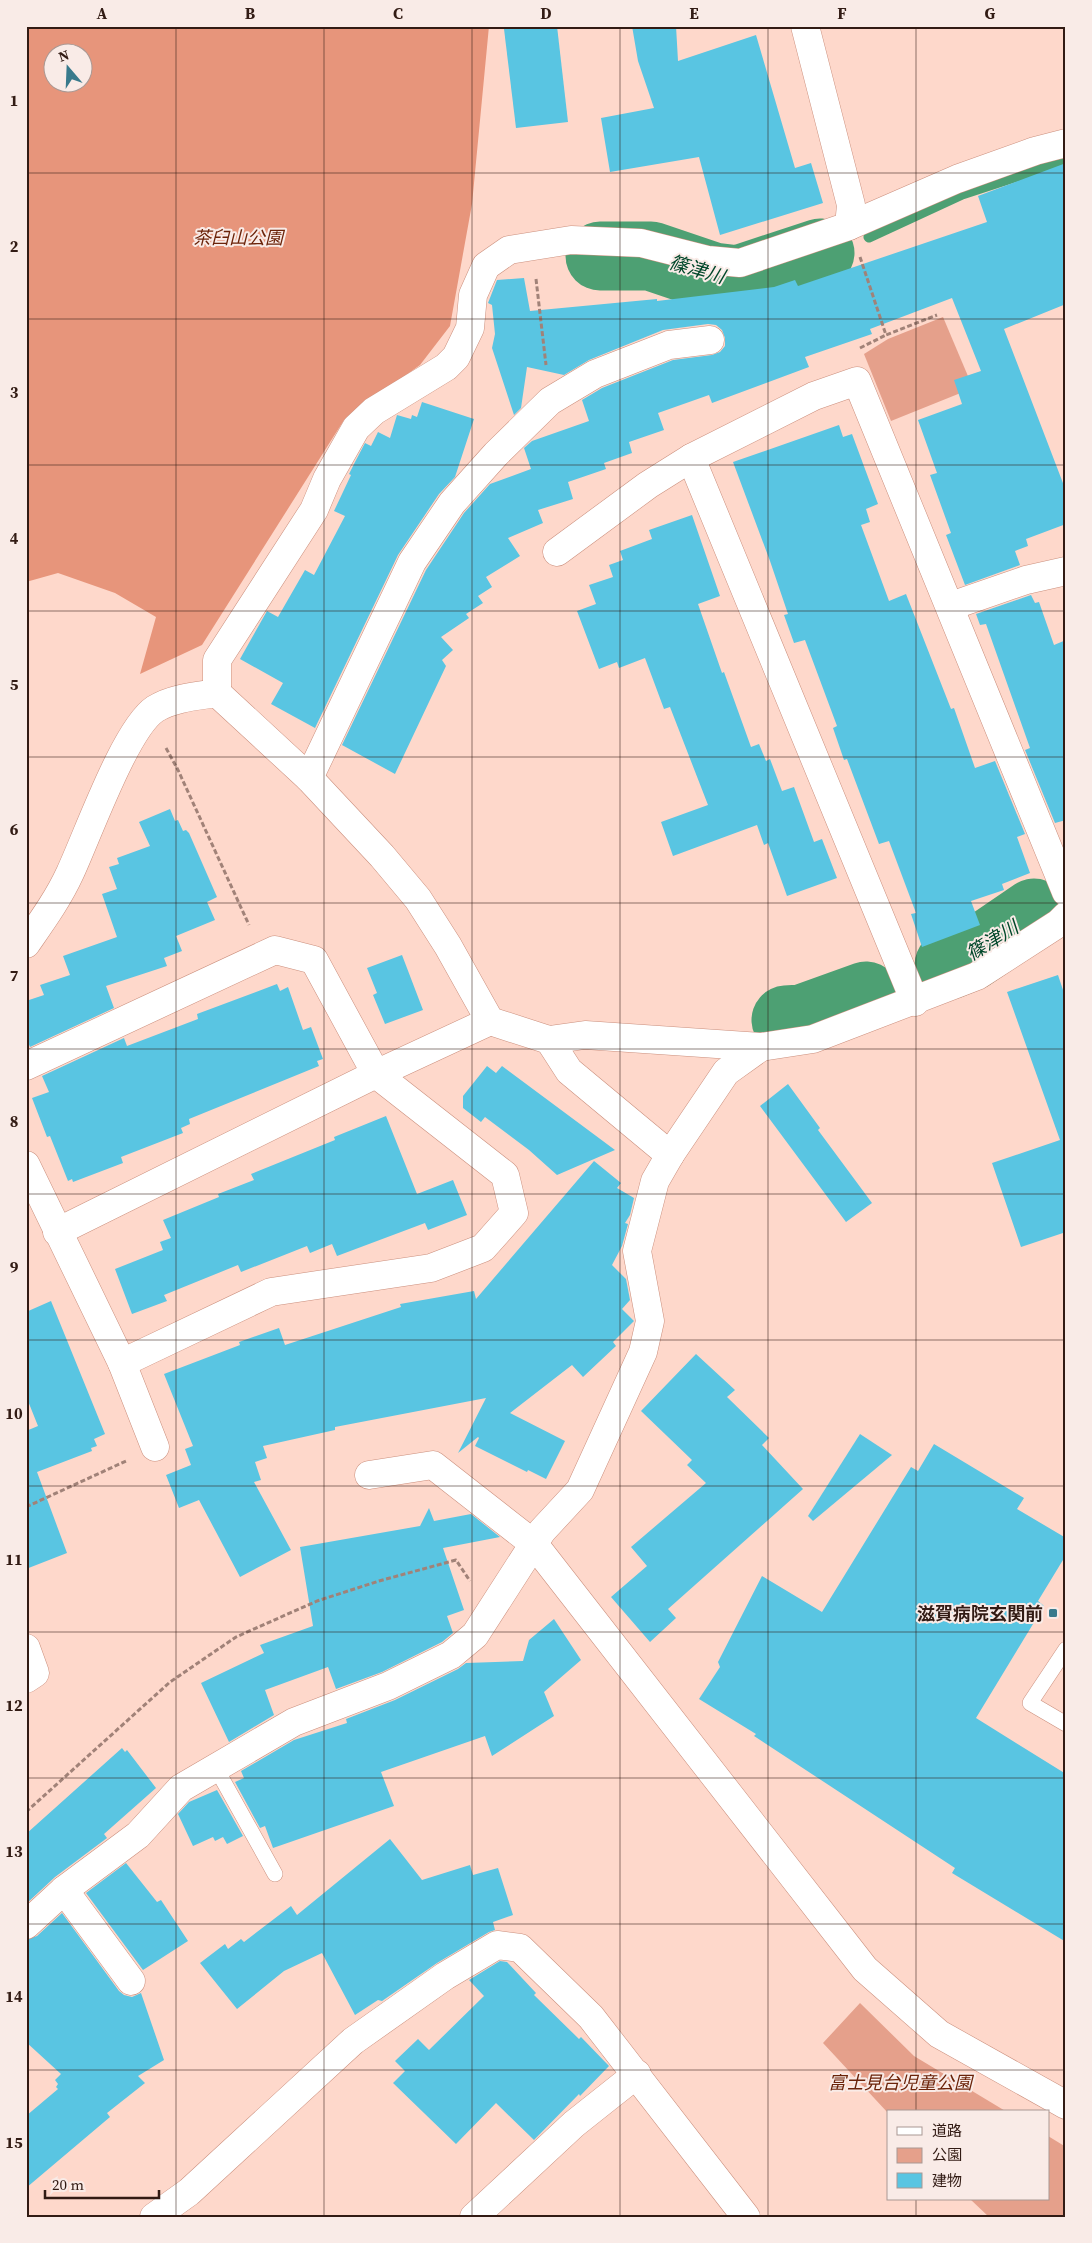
<svg xmlns="http://www.w3.org/2000/svg" width="1092" height="2243" viewBox="0 0 1092 2243" font-family="'Source Serif 4','Noto Sans JP',serif">
	<style>
		.green { fill: #e5a08b }
		.forest { fill: #e7957b; fill-rule: evenodd }
		.lines { fill: none; stroke-linecap: round; stroke-linejoin: round }
		.stream { stroke: #4da073; stroke-width: 11 }
		.river { stroke: #4da073; stroke-width: 69 }
		.building { fill: #59c5e2 }
		.service-casing { stroke: #cb8f7d; stroke-width: 16 }
		.minor-casing { stroke: #cb8f7d; stroke-width: 29 }
		.path { stroke: #a18278; stroke-width: 3; stroke-dasharray: 5 2.5; stroke-linecap: butt }
		.service { stroke: #fff; stroke-width: 15 }
		.minor { stroke: #fff; stroke-width: 28 }
		.grid { fill: none; stroke: #321b14; stroke-width: 1; stroke-opacity: 0.55 }
		.poi-dot { fill: #397a8c; stroke: #f9ebe7; stroke-width: 2 }
		.labels { text-anchor: middle; dominant-baseline: central; stroke-width: 4; stroke-linejoin: round; paint-order: stroke }
		.park-label { font-size: 18px; font-style: italic; fill: #6b2309; stroke: #f9ebe7 }
		.poi-label { font-size: 18px; font-weight: bold; fill: #321b14; stroke: #f9ebe7; text-anchor: end }
		.water-label { font-size: 19px; font-style: italic; fill: #01472a; stroke: #f9ebe7 }
		.neatline { fill: none; stroke: #321b14; stroke-width: 2 }
		.grid-label { font-size: 16px; text-anchor: middle; font-weight: bold; fill: #321b14 }
	</style>
	<rect width="100%" height="100%" fill="#fed8cb"/>
	<g class="green">
		<path d="M943 317 973 388 891 421 864 354 888 339Z"/>
		<path d="M860 2003 914 2056 1007 2112 888 2113 823 2043Z"/>
		<path d="M1048 2136 1066 2147V2217H989L970 2199H1048Z"/>
	</g>
	<path class="forest" d="M26 26H489L472 204 450 326 420 365 344 420 202 645 140 674 156 617 115 593 58 573 26 582ZM52 52H82V82H52Z"/>
	<g class="lines">
		<path class="stream" d="M869 237 962 194 1066 160"/>
		<g class="river">
			<path d="M600 256H651L713 277 738 280 820 253"/>
			<path d="M949 965 971 956 1034 913"/>
			<path d="M786 1020 802 1019 866 996"/>
		</g>
	</g>
	<g class="building">
		<path d="M526 26H557L568 122 516 128 504 29Z"/>
		<path d="M632 26H676L678 61 756 35 795 168 811 163 823 203 720 235 699 157 610 172 601 118 654 108 638 61Z"/>
		<path d="M1066 163V304L1004 329 1066 491V524L1026 539 1028 546 1015 551 1020 565 965 585 946 535 951 533 930 475 937 473 918 420 962 404 954 380 981 371 952 298 870 329 872 334 805 357 809 367 712 403 709 395 658 413 664 430 629 442 632 453 604 463 606 469 568 482 573 499 538 510 543 523 508 538 520 556 486 577 492 587 478 596 483 603 466 614 469 618 441 637 453 650 442 660 446 666 395 774 342 745 426 570 464 513 490 484 531 469 524 448 532 441 589 421 582 400 602 388 673 360 712 355 720 352 725 346V338L722 330 716 325 708 324 663 330 589 360 564 375 527 367 521 408 514 415 492 348 495 334 492 305 488 303 497 280 524 278 530 311 657 299V301L774 287 795 280 798 286 987 222 978 196Z"/>
		<path d="M422 402 474 419 455 477 439 494 398 555 315 728 271 704 283 683 240 659 267 611 278 617 305 570 314 575 345 516 334 511 351 475 349 474 355 462 365 443 371 446 378 432 390 438 397 415 411 419 412 415 417 417Z"/>
		<path d="M839 425 843 437 852 434 878 504 866 509 870 522 861 525 889 601 906 594 951 709 954 708 975 768 995 761 1025 834 1017 837 1030 873 1002 884 1004 890 971 901 980 925 922 947 911 914 916 913 889 841 879 844 847 759 844 760 833 728 837 726 805 640 794 643 784 615 788 614 770 561 733 462Z"/>
		<path d="M692 515 720 596 698 604 722 673 724 672 751 747 759 744 766 761 770 759 782 791 794 787 814 842 822 839 837 878 787 896 768 843 764 845 757 825 673 856 661 822 708 805 670 707 664 709 645 658 619 668 617 662 599 669 577 611 596 604 589 585 613 577 609 565 623 560 620 551 652 539 649 530Z"/>
		<path d="M1031 595 1035 603 1039 602 1054 645 1066 640V820L1055 823 1025 750 1030 748 986 624 980 625 976 614Z"/>
		<path d="M170 809 175 821 178 820 183 831 186 830 189 833 217 897 207 902 215 920 176 936 182 951 164 958 167 966 106 986 114 1008 30 1047 26 1037V1001L44 995 40 985 70 975 63 956 117 937 102 894 117 889 109 867 119 864 117 858 150 846 139 822Z"/>
		<path d="M402 955 423 1010 385 1024 373 995 377 993 367 968Z"/>
		<path d="M1058 975 1066 999V1232L1021 1247 992 1163 1060 1140 1007 992Z"/>
		<path d="M277 984 280 991 288 987 303 1030 311 1027 323 1059 317 1061 319 1066 189 1119 190 1124 181 1128 183 1133 121 1157 123 1163 73 1182 72 1179 68 1181 50 1136 47 1137 32 1098 49 1092 42 1076 124 1038 127 1046 198 1019 197 1014Z"/>
		<path d="M487 1066 496 1073 502 1066 615 1150 557 1175 529 1150 485 1117 481 1122 463 1108V1096Z"/>
		<path d="M788 1084 820 1128 818 1130 872 1203 846 1222 760 1106Z"/>
		<path d="M386 1116 417 1194 453 1180 467 1215 428 1230 425 1223 337 1256 332 1244 310 1253 307 1246 241 1272 238 1265 164 1295 167 1301 132 1314 115 1269 163 1250 160 1242 171 1238 163 1220 219 1197 218 1194 254 1180 251 1174 335 1140 334 1137Z"/>
		<path d="M594 1161 621 1183 617 1188 634 1198 630 1215 625 1223 628 1224 622 1246 612 1265 626 1279 630 1300 622 1309 634 1321 613 1342 616 1346 583 1377 572 1365 510 1413 565 1441 546 1479 528 1470 527 1472 475 1446 479 1438 478 1437 458 1453 486 1398 335 1427V1430L263 1446 267 1458 255 1462 261 1480 254 1482 291 1550 240 1577 199 1500 179 1508 166 1475 191 1465 185 1449 193 1446 164 1374 240 1345 239 1342 279 1328 285 1345 401 1307 400 1304 474 1291 476 1299Z"/>
		<path d="M51 1301 105 1434 94 1439 97 1446 91 1448 92 1451 37 1472 67 1553 26 1569V1431L38 1426 26 1396V1312Z"/>
		<path d="M696 1354 735 1390 727 1397 769 1438 762 1445 803 1489 668 1609 676 1618 650 1642 611 1597 647 1566 631 1547 706 1483 687 1465 692 1460 641 1411Z"/>
		<path d="M860 1434 892 1455 813 1521 808 1516Z"/>
		<path d="M934 1444 1024 1498 1017 1509 1066 1538V1555L1038 1601 1044 1606 976 1718 1066 1774V1942L952 1873 955 1868 754 1736 756 1734 699 1699 720 1667 718 1662 762 1576 822 1612 911 1467 918 1471Z"/>
		<path d="M429 1508 434 1521 471 1514 500 1537 443 1548 464 1610 447 1616 453 1633 442 1642 382 1672 336 1689 328 1667 265 1690 274 1715 229 1742 201 1683 264 1653 260 1645 313 1626 300 1547 420 1526Z"/>
		<path d="M554 1619 581 1660 544 1692 554 1716 492 1756 485 1736 381 1772 394 1806 273 1848 265 1826 260 1828 235 1782 244 1778 241 1771 294 1740 347 1723 346 1719 395 1700 458 1669 466 1663 523 1661 529 1640Z"/>
		<path d="M122 1748 125 1752 127 1750 156 1788 104 1834 107 1838 55 1877 26 1904V1834Z"/>
		<path d="M217 1790 243 1836 227 1844 223 1837 215 1841 213 1837 193 1846 178 1814 189 1802Z"/>
		<path d="M390 1839 422 1880 470 1865 473 1875 498 1868 513 1915 493 1922 495 1930 489 1932 437 1963 382 2001 378 2000 355 2015 322 1953 284 1971 237 2009 200 1963 225 1944 228 1949 241 1939 244 1942 291 1906 297 1915Z"/>
		<path d="M126 1863 157 1902 161 1900 188 1941 143 1970 86 1893Z"/>
		<path d="M62 1913 119 1991 124 1995 132 1997 141 1993 164 2060 138 2076 145 2083 107 2113 110 2117 26 2188V2116L58 2089 56 2087 58 2084 55 2080 61 2074 26 2042V1940L37 1936Z"/>
		<path d="M500 1961 507 1962 536 1993 534 1995 579 2039 581 2037 609 2066 580 2096 579 2094 534 2140 496 2103 456 2144 393 2083 405 2071 395 2061 418 2039 429 2050 484 1996 469 1980Z"/>
	</g>
	<g class="lines">
		<g class="service-casing">
			<g id="service">
				<path d="M1066 1649 1030 1703 1066 1724"/>
				<path d="M216 1768 275 1874"/>
			</g>
		</g>
		<g class="minor-casing">
			<g id="minor">
				<path d="M805 26 851 205 849 226"/>
				<path d="M557 552 648 485 691 458"/>
				<path d="M951 606 1026 580 1066 571"/>
				<path d="M217 693V660L314 510 327 479 356 428 374 411 446 367 456 357 470 328 473 295 486 266 509 250 571 240 641 243 708 260 740 263 849 226 957 179 1035 151 1066 143"/>
				<path d="M309 778 412 562 452 503 496 454 550 401 595 374 669 345 710 340"/>
				<path d="M26 944C42 921 58 899 70 873 87 837 125 729 155 709 172 698 197 696 217 693L309 778 382 856 418 899 448 946 490 1021 549 1040 585 1035 761 1047 813 1039 977 976 1059 923 1066 916"/>
				<path d="M915 1002 691 458 814 396 857 381 1066 892"/>
				<path d="M549 1040 569 1071 670 1155"/>
				<path d="M26 1066 275 950 314 960 376 1074 505 1175 514 1213 483 1248 431 1268 271 1292 122 1363"/>
				<path d="M26 1165 122 1363 155 1447"/>
				<path d="M57 1232 376 1074 490 1021"/>
				<path d="M369 1475 433 1465 534 1544 865 1969 939 2034 1066 2105"/>
				<path d="M26 1648 35 1673 26 1679"/>
				<path d="M64 1890 131 1981"/>
				<path d="M26 1925 64 1890 138 1835 181 1788 294 1722 388 1686 451 1655 475 1635 542 1531 580 1490 643 1352 650 1321 637 1251 655 1181 670 1155 726 1072 761 1047"/>
				<path d="M154 2217 189 2192 353 2041 445 1976 497 1945 520 1948 591 2017 746 2217"/>
				<path d="M474 2217 574 2124 637 2074"/>
			</g>
		</g>
		<g class="path">
			<path d="M860 257 886 335 937 315"/>
			<path d="M536 279 546 365"/>
			<path d="M860 348 886 335"/>
			<path d="M166 748 178 770 249 925"/>
			<path d="M26 1507 126 1461"/>
			<path d="M26 1812 170 1682 236 1637 317 1601 379 1581 456 1560 470 1581"/>
		</g>
		<use href="#service" class="service"/>
		<use href="#minor" class="minor"/>
	</g>
	<path class="grid" d="M176 26V2217M324 26V2217M472 26V2217M620 26V2217M768 26V2217M916 26V2112M26 173H1066M26 319H1066M26 465H1066M26 611H1066M26 757H1066M26 903H1066M26 1049H1066M26 1194H1066M26 1340H1066M26 1486H1066M26 1632H1066M26 1778H1066M26 1924H1066M26 2070H1066M916 2199V2217"/>
	<rect class="poi-dot" x="1048" y="1608" width="10" height="10" rx="2.5"/>
	<g class="labels">
		<g class="park-label">
			<text x="238" y="237">茶臼山公園</text>
			<text x="900" y="2082">富士見台児童公園</text>
		</g>
		<g class="poi-label">
			<text x="1043" y="1613">滋賀病院玄関前</text>
		</g>
		<g class="water-label">
			<text transform="translate(697 269) rotate(16)">篠津川</text>
			<text transform="translate(992 940) rotate(-32)">篠津川</text>
		</g>
	</g>
	<rect width="1092" height="2243" fill="none" stroke="#f9ebe7" stroke-width="55"/>
	<rect x="887" y="2110" width="162" height="90" fill="#f9ebe7" stroke="#a99893"/>
	<rect x="897" y="2127" width="25" height="8" fill="#ffffff" stroke="#a99893"/>
	<text x="932" y="2136" font-size="15" fill="#321b14">道路</text>
	<rect x="897" y="2148" width="25" height="15" fill="#e5a08b" stroke="#a99893"/>
	<text x="932" y="2160" font-size="15" fill="#321b14">公園</text>
	<rect x="897" y="2173" width="25" height="15" fill="#59c5e2" stroke="#a99893"/>
	<text x="932" y="2186" font-size="15" fill="#321b14">建物</text>
	<g transform="translate(68 68) rotate(341)"><circle r="24" fill="#f9ebe7" stroke="#a99893"/>
	<path d="M0-4L9 19L0 12L-9 19Z" fill="#397a8c"/>
	<text y="-8" font-size="14" font-weight="bold" text-anchor="middle" fill="#321b14">N</text>
	</g>
	<path d="M45 2190v8h114v-8" fill="none" stroke="#321b14" stroke-width="2.5"/>
	<text x="52" y="2190" font-size="15" fill="#321b14" stroke="#f9ebe7" stroke-width="4" paint-order="stroke">20 m</text>
	<rect x="28" y="28" width="1036" height="2188" class="neatline"/>
	<g class="grid-label">
		<text x="102" y="19">A</text>
		<text x="250" y="19">B</text>
		<text x="398" y="19">C</text>
		<text x="546" y="19">D</text>
		<text x="694" y="19">E</text>
		<text x="842" y="19">F</text>
		<text x="990" y="19">G</text>
		<text x="14" y="106">1</text>
		<text x="14" y="252">2</text>
		<text x="14" y="398">3</text>
		<text x="14" y="544">4</text>
		<text x="14" y="690">5</text>
		<text x="14" y="835">6</text>
		<text x="14" y="981">7</text>
		<text x="14" y="1127">8</text>
		<text x="14" y="1273">9</text>
		<text x="14" y="1419">10</text>
		<text x="14" y="1565">11</text>
		<text x="14" y="1711">12</text>
		<text x="14" y="1857">13</text>
		<text x="14" y="2002">14</text>
		<text x="14" y="2148">15</text>
	</g>
</svg>
